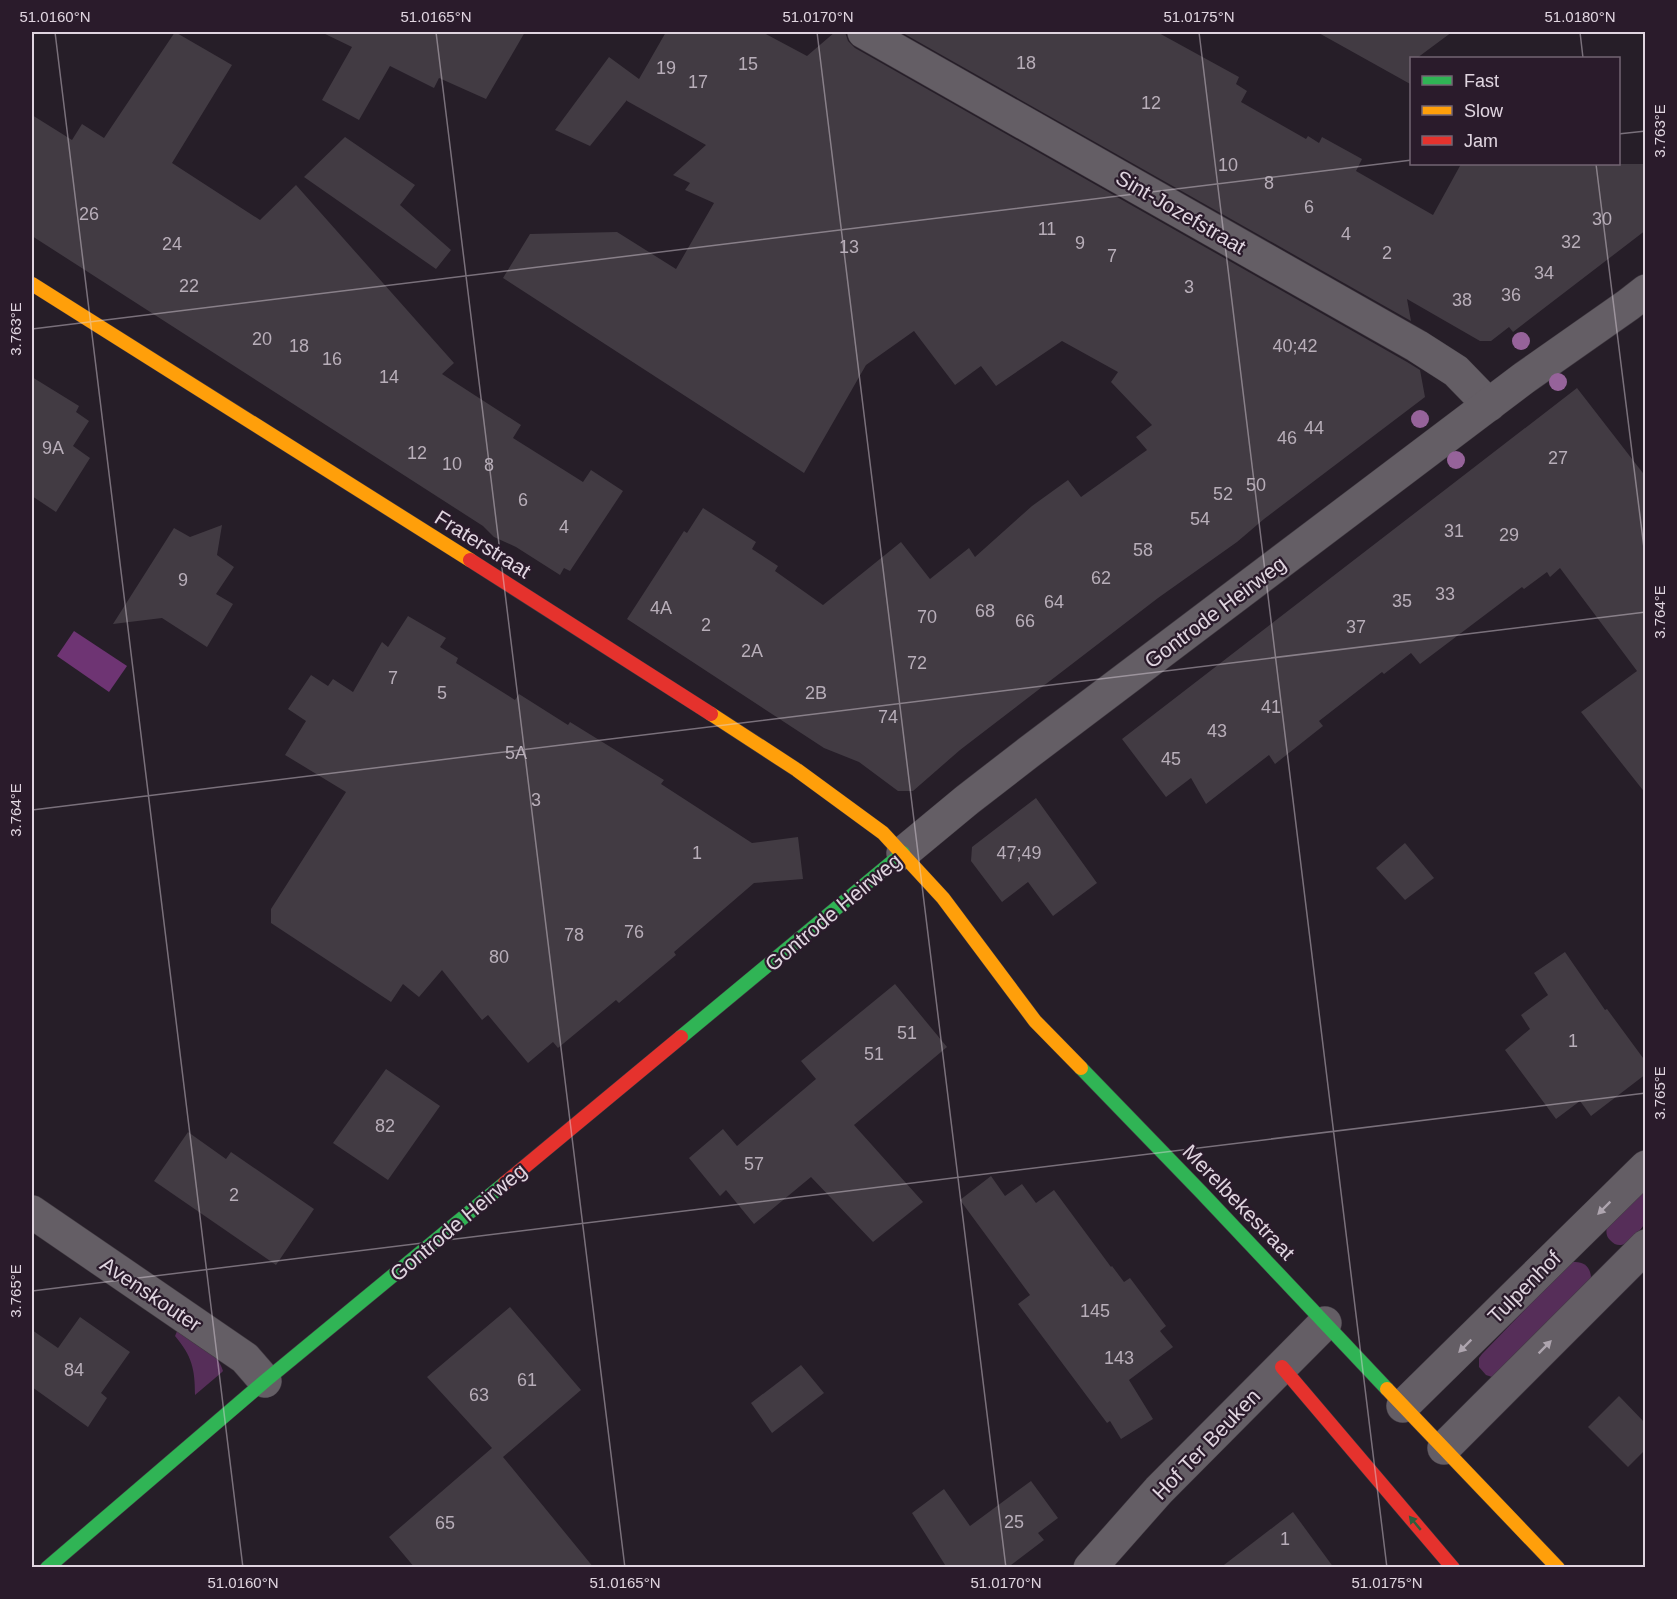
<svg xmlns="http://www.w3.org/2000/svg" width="1677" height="1599" viewBox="0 0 1677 1599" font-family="Helvetica,sans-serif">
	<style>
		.green { fill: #562e59 }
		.water { fill: #6e3473 }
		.building { fill: #423b43 }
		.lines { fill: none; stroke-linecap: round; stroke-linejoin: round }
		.street-casing { stroke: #413a42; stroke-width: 34 }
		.fast-casing { stroke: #413a42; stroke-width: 15 }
		.slow-casing { stroke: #413a42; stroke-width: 15 }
		.jam-casing { stroke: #413a42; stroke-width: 15 }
		.street { stroke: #645e65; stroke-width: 33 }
		.fast { stroke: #30b455; stroke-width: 14 }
		.slow { stroke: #ff9f0a; stroke-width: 14 }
		.jam { stroke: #e5322d; stroke-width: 14 }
		.tree { fill: #96639a }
		.oneway { fill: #aea5af }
		.oneway2 { fill: #2d603e }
		.ticks { fill: none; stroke: #e0d5e0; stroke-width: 1.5; stroke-opacity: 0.45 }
		.labels { text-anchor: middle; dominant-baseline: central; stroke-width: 4.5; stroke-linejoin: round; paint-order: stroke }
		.number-label { font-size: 18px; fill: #b8aeb9 }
		.street-label { font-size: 21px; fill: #e0d5e0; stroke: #2a1b2b }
		.neatline { fill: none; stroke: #e0d5e0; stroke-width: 2 }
		.ticks-label { font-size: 15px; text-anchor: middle; fill: #e0d5e0 }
	</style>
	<rect width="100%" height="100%" fill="#261e28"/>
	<g class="green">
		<path d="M1645 1186V1224C1637 1233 1623 1255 1610 1240 1606 1236 1606 1232 1607 1226Z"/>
		<path d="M1573 1262C1584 1261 1591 1267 1591 1279L1492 1377 1486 1375 1479 1367V1358L1482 1354 1566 1267Z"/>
		<path d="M178 1329C194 1340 218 1352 223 1371L221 1373 195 1395C195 1369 192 1356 175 1336Z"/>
	</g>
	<path class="water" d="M74 631 127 666 109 692 57 656Z"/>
	<g class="building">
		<path d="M175 32 232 65 172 163 260 220 296 185 454 363 442 374 521 425 513 438 583 482 591 470 623 491 570 571 564 568 560 575 516 547 494 537 483 526 32 236V115L72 140 82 124 104 138Z"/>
		<path d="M321 32H525L486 99 439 78 434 88 390 66 359 120 322 100 352 47Z"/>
		<path d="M666 32H762L807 56 835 32H845L848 41 855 48 1407 362 1420 370 1425 397 1264 519 1237 542 1158 598 960 750 913 791H898L859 762 824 748 627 619 684 531 687 533 703 508 756 542 752 549 778 566 775 571 823 605 901 542 930 579 969 548 975 557 1032 506 1068 480 1081 497 1147 450 1136 437 1152 425 1111 382 1118 372 1062 341 996 386 981 366 955 385 914 331 866 365 804 473 503 278 530 234 617 232 676 269 714 203 685 190 690 183 673 175 706 145 627 101V100L590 146 555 130 609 57 639 79Z"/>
		<path d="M901 32H1157L1239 77 1236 84 1247 91 1241 102 1306 139 1308 136 1319 143 1322 137 1362 159 1356 171 1433 215 1461 164H1646V230L1513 332 1509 327 1491 341H1480L1407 299 1411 321Z"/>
		<path d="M1317 32H1452L1417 58H1412V85Z"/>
		<path d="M345 137 415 185 400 205 451 250 436 269 304 177Z"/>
		<path d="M32 377 79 406 76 412 89 421 73 446 90 458 56 512 32 496Z"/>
		<path d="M1577 388 1646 477V794L1581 712 1637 671 1560 568 1550 577 1547 572 1524 589 1522 587 1420 664 1411 653 1384 674 1382 672 1319 721 1323 726 1275 764 1269 755 1206 804 1191 778 1166 797 1122 739Z"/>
		<path d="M222 525 217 555 234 567 216 594 233 604 207 647 162 618 113 624 174 528 190 537Z"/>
		<path d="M408 616 446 638 440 647 458 658 456 663 515 700 519 694 568 725 570 722 664 780 661 784 752 843 798 837 803 879 754 883 674 952 676 955 619 1003 616 1000 558 1048 553 1042 528 1063 488 1015 482 1020 442 970 419 997 403 984 391 1002 271 923V909L346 792 285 755 306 721 288 709 311 675 328 686 333 679 353 692 382 642 388 647Z"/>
		<path d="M1036 798 1097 883 1053 916 1028 882 1002 902 971 861 972 847Z"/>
		<path d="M1405 843 1434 878 1405 900 1376 868Z"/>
		<path d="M1565 952 1605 1010 1607 1009 1646 1062V1074L1591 1116 1580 1101 1556 1119 1505 1050 1530 1029 1521 1015 1548 995 1534 973Z"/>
		<path d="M895 984 947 1047 854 1125 923 1202 873 1242 811 1177 754 1224 726 1190 720 1196 689 1158 723 1129 737 1146 816 1079 801 1061Z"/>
		<path d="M386 1069 440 1106 388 1180 333 1143Z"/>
		<path d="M188 1132 226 1159 231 1152 314 1209 276 1265 154 1181Z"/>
		<path d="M991 1176 1005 1196 1022 1184 1036 1203 1054 1190 1111 1267 1112 1266 1124 1282 1130 1278 1166 1326 1160 1331 1173 1347 1129 1380 1153 1419 1121 1439 1110 1421 1107 1423 1018 1304 1030 1295 960 1200Z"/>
		<path d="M510 1307 581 1390 503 1457 594 1568H415L389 1537 492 1448 427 1377Z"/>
		<path d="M80 1317 130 1352 101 1393 107 1398 88 1427 32 1387V1330L58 1348Z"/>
		<path d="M801 1365 824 1393 772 1433 751 1403Z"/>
		<path d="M1619 1396 1646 1424V1449L1628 1467 1588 1427Z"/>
		<path d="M1031 1481 1058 1518 1038 1533 1044 1540 1007 1568H947L912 1513 944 1489 970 1526Z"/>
		<path d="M1293 1512 1334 1568H1220Z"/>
	</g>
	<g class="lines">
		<g class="street-casing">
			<g id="street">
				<path d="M864 32 1417 346 1456 371 1489 405"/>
				<path d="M903 853 967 800 1029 752 1524 378 1628 305 1646 291"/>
				<path d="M32 1212 245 1358 265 1381"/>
				<path d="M1403 1406 1646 1167"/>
				<path d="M1444 1448 1646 1246"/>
				<path d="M1090 1568 1159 1490 1325 1323"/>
			</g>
		</g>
		<g class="fast-casing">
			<g id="fast">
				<path d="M681 1037 903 853"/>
				<path d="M1081 1068 1201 1192 1387 1389"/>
				<path d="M47 1568 265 1381 505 1183"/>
			</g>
		</g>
		<g class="slow-casing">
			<g id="slow">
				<path d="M32 284 470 560"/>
				<path d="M711 714 797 770 883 833 943 898 1035 1021 1081 1068"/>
				<path d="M1387 1389 1558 1568"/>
			</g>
		</g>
		<g class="jam-casing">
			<g id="jam">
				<path d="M470 560 711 714"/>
				<path d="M505 1183 681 1037"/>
				<path d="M1282 1367 1453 1568"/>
			</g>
		</g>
		<use href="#street" class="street"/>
		<use href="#fast" class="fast"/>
		<use href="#slow" class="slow"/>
		<use href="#jam" class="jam"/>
	</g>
	<g class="tree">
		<circle cx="1521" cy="341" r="9"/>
		<circle cx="1558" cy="382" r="9"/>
		<circle cx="1420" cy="419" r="9"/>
		<circle cx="1456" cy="460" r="9"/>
	</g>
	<defs><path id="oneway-solid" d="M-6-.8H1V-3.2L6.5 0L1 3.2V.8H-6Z" transform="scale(1.5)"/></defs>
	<g class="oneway">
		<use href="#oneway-solid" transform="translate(1604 1208) rotate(135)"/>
		<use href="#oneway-solid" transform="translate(1465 1346) rotate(135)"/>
		<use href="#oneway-solid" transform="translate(1545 1347) rotate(-45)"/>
	</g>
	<use class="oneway2" href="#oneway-solid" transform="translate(1415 1523) rotate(-130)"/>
	<path class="ticks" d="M55 32 243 1568M436 32 625 1568M817 32 1006 1568M1199 32 1387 1568M1580 32 1583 58M1618 134 1646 131M1596 164 1646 564M32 329 1412 160M32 810 1646 612M32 1291 1646 1093"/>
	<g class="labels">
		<g class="number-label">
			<text x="1026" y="63">18</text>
			<text x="748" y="64">15</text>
			<text x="666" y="68">19</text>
			<text x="698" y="82">17</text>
			<text x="1151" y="103">12</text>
			<text x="1228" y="165">10</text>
			<text x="1269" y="183">8</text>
			<text x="1309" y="207">6</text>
			<text x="89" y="214">26</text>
			<text x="1602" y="219">30</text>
			<text x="1047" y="229">11</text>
			<text x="1346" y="234">4</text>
			<text x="1571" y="242">32</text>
			<text x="1080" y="243">9</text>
			<text x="172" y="244">24</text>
			<text x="849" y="247">13</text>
			<text x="1387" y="253">2</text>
			<text x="1112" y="256">7</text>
			<text x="1544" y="273">34</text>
			<text x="189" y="286">22</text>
			<text x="1189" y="287">3</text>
			<text x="1511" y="295">36</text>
			<text x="1462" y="300">38</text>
			<text x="262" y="339">20</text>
			<text x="299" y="346">18</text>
			<text x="1295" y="346">40;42</text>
			<text x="332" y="359">16</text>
			<text x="389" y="377">14</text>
			<text x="1314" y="428">44</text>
			<text x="1287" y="438">46</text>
			<text x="53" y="448">9A</text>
			<text x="417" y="453">12</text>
			<text x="1558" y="458">27</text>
			<text x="452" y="464">10</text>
			<text x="489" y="465">8</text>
			<text x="1256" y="485">50</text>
			<text x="1223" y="494">52</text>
			<text x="523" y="500">6</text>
			<text x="1200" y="519">54</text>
			<text x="564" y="527">4</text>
			<text x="1454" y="531">31</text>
			<text x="1509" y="535">29</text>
			<text x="1143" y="550">58</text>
			<text x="1101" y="578">62</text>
			<text x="183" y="580">9</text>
			<text x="1445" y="594">33</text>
			<text x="1402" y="601">35</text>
			<text x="1054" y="602">64</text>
			<text x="661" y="608">4A</text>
			<text x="985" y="611">68</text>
			<text x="927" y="617">70</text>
			<text x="1025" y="621">66</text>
			<text x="706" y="625">2</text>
			<text x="1356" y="627">37</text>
			<text x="752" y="651">2A</text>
			<text x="917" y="663">72</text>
			<text x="393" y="678">7</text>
			<text x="442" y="693">5</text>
			<text x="816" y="693">2B</text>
			<text x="1271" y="707">41</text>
			<text x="888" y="717">74</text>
			<text x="1217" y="731">43</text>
			<text x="516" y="753">5A</text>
			<text x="1171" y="759">45</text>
			<text x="536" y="800">3</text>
			<text x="697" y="853">1</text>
			<text x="1019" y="853">47;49</text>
			<text x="634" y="932">76</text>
			<text x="574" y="935">78</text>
			<text x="499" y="957">80</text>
			<text x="907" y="1033">51</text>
			<text x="1573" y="1041">1</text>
			<text x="874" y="1054">51</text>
			<text x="385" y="1126">82</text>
			<text x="754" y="1164">57</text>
			<text x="234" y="1195">2</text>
			<text x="1095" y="1311">145</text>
			<text x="1119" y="1358">143</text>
			<text x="74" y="1370">84</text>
			<text x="527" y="1380">61</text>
			<text x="479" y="1395">63</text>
			<text x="1014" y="1522">25</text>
			<text x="445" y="1523">65</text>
			<text x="1285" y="1539">1</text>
		</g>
		<g class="street-label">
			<text transform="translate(1181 212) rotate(30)">Sint-Jozefstraat</text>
			<text transform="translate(483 544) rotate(32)">Fraterstraat</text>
			<text transform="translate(1215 612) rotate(-37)">Gontrode Heirweg</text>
			<text transform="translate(833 912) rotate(-40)">Gontrode Heirweg</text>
			<text transform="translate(1239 1202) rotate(46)">Merelbekestraat</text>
			<text transform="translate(458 1222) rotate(-40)">Gontrode Heirweg</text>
			<text transform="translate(1524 1287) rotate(-45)">Tulpenhof</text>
			<text transform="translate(151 1294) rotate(34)">Avenskouter</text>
			<text transform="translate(1206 1444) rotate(-46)">Hof Ter Beuken</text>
		</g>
	</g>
	<rect width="1677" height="1599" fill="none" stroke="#2a1b2b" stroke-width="66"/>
	<rect x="1410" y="57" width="210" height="108" fill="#2a1b2b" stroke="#736573" stroke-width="1.5"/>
	<rect x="1422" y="76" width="30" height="9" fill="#30b455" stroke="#736573" stroke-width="1.5"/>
	<text x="1464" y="87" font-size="18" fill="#e0d5e0">Fast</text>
	<rect x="1422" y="106" width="30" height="9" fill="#ff9f0a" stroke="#736573" stroke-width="1.5"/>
	<text x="1464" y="117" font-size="18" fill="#e0d5e0">Slow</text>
	<rect x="1422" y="136" width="30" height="9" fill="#e5322d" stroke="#736573" stroke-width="1.5"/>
	<text x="1464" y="147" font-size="18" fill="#e0d5e0">Jam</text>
	<rect x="33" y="33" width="1611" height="1533" class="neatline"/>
	<g class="ticks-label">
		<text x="55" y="22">51.0160°N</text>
		<text x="436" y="22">51.0165°N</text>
		<text x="818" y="22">51.0170°N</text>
		<text x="1199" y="22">51.0175°N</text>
		<text x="1580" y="22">51.0180°N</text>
		<text transform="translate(1660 131) rotate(-90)" y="5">3.763°E</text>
		<text transform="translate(16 329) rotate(-90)" y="5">3.763°E</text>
		<text transform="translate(1660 612) rotate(-90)" y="5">3.764°E</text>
		<text transform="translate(16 810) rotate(-90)" y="5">3.764°E</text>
		<text transform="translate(1660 1093) rotate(-90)" y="5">3.765°E</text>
		<text transform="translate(16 1291) rotate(-90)" y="5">3.765°E</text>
		<text x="243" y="1588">51.0160°N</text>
		<text x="625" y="1588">51.0165°N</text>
		<text x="1006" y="1588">51.0170°N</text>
		<text x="1387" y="1588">51.0175°N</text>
	</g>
</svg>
